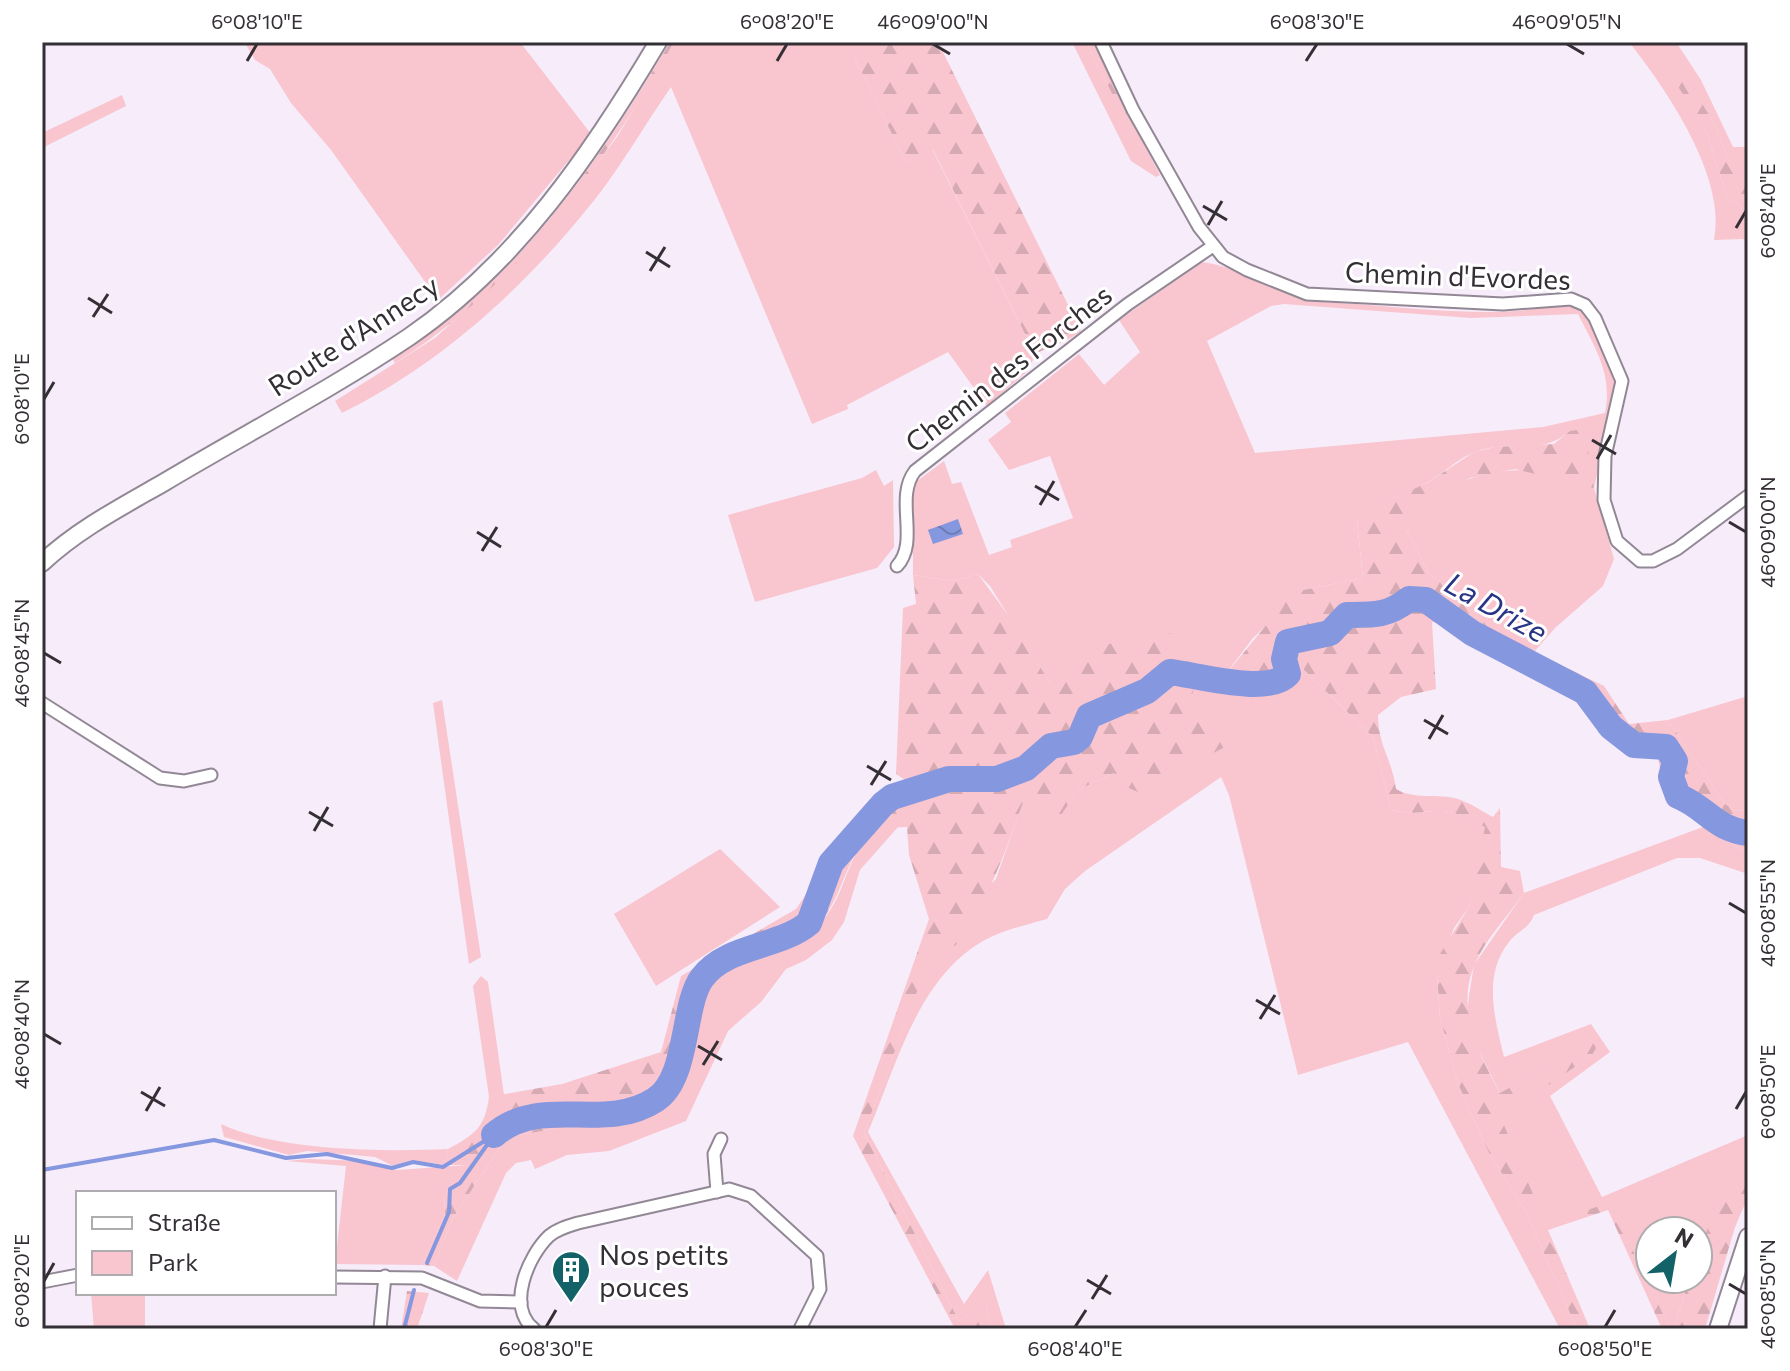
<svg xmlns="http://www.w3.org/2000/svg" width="1790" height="1371" viewBox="0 0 1790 1371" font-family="Commissioner,sans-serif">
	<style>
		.green { fill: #f9c5cf; fill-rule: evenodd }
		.forest { fill: url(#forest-firs) }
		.water { fill: url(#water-waves) }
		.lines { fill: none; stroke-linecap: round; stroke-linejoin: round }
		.stream { stroke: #8597de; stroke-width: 4 }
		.river { stroke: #8597de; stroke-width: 26 }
		.street-casing { stroke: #928895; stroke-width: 15 }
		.secondary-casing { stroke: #928895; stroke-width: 20 }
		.street { stroke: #fff; stroke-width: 11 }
		.secondary { stroke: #fff; stroke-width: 16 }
		.ticks { fill: none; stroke: #342f35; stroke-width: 3 }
		.labels { text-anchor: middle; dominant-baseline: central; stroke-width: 6; stroke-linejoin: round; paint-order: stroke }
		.street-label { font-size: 28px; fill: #342f35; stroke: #fff }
		.poi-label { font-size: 28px; fill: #342f35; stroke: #fff; text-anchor: start }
		.water-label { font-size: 30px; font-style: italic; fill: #293486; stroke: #fff }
		.neatline { fill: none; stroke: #342f35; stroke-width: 3 }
		.ticks-label { font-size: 20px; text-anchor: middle; fill: #342f35 }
	</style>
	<defs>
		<pattern id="forest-firs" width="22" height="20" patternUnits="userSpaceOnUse" patternTransform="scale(2)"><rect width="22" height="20" fill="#f9c5cf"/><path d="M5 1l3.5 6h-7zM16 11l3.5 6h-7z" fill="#d6aab2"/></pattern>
		<pattern id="water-waves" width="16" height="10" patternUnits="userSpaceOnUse" patternTransform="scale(2)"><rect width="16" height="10" fill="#8597de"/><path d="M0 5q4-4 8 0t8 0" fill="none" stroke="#6e7cb5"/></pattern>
	</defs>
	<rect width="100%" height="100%" fill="#f7ecfa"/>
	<g class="green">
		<path d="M520 42 591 134 498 245 438 300 331 150 291 103 270 69 255 60 245 43Z"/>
		<path d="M674 42H847L906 163 932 149 1035 354 1029 370 987 406 948 352 847 405 848 409 812 424 671 87C646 123 623 163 596 198 526 286 443 363 342 413L335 401 435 338 493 285 581 185 617 137Z"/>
		<path d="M1072 42H1086L1140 148 1145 146 1160 175 1156 177 1131 161Z"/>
		<path d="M1629 42H1651L1655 47 1707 134 1727 197 1740 206 1748 223V244L1743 239 1714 240C1727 178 1667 90 1629 42Z"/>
		<path d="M1662 42H1676L1701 80 1733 147H1748V156H1727L1713 121Z"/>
		<path d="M122 95 126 106 42 148V133Z"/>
		<path d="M1202 262C1244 267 1280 297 1323 302 1387 305 1454 315 1517 311 1542 309 1568 298 1589 315L1618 381 1594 488 1614 559 1603 586 1555 628 1534 652 1532 643 1429 574 1407 532C1412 524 1416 511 1423 505 1447 482 1497 467 1529 471L1570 431C1540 457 1510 439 1475 452 1458 458 1444 473 1428 482 1404 496 1377 501 1357 521L1363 578 1303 590 1253 638 1222 679 1200 672 1169 633 1050 683 990 586 978 574 953 581 913 575V484L944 461 952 484 961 482 989 555 1012 547 1010 540 1073 518 1050 456 1009 470 988 440 1011 422 1005 413 1079 354 1104 385 1140 352 1119 320ZM1284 304 1471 318 1578 314C1595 348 1613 374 1605 413L1543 427 1255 453 1207 341 1271 306Z"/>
		<path d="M876 470 884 486 893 480 894 547 877 568 755 602 728 515 862 478Z"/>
		<path d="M1303 669 1373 737 1391 810C1416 816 1422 810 1443 811 1458 812 1472 821 1486 827L1469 907 1454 928 1437 974 1440 1017 1458 1084 1489 1153 1526 1212 1577 1329H1560L1408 1042 1298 1075 1229 795 1221 777 1085 871 1065 889 1047 919C1026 925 1003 930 983 941 917 979 896 1067 868 1132L964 1304 988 1270 1006 1329H991L986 1303 959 1321 864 1133 937 937 996 879 1024 799 1055 823 1078 790 1114 773 1191 698 1197 680C1227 687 1263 690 1293 685Z"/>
		<path d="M1748 696V809L1735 811 1724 803 1668 720Z"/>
		<path d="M442 700 481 957 469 964 433 703Z"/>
		<path d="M885 827H898L860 870 844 922 832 940 806 960 786 969 761 1002 728 1031 686 1121 609 1151 567 1155 535 1169 531 1160 516 1163 506 1173 457 1281 434 1266 453 1218 507 1137C542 1130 645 1119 668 1098 686 1082 704 1002 712 976 730 964 819 925 826 916 849 888 847 842 885 827Z"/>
		<path d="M1703 827 1748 853V874L1700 858H1677L1534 915C1529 929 1517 931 1509 942 1482 976 1495 1019 1504 1057L1591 1024 1610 1052 1550 1096 1602 1197 1748 1135V1162L1698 1250V1231H1650V1279H1689L1674 1329H1670L1610 1203 1546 1226 1500 1117 1592 1055V1042L1500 1093 1472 1037 1467 1015 1469 996 1474 965 1524 893Z"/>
		<path d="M720 849 780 907 656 986 614 914Z"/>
		<path d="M481 976 488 982 504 1095 489 1097 473 986Z"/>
		<path d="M221 1124C277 1151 386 1152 448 1149L445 1165 412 1160 393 1166 375 1157 354 1155 307 1151 289 1155 224 1137Z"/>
		<path d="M309 1159 364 1161 397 1170 468 1165 444 1194 445 1214 422 1265 335 1264 346 1166 286 1161Z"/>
		<path d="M91 1293H145V1329H94Z"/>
	</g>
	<g class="forest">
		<path d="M670 42H674C604 165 517 287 395 363L392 358C515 287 599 161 670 42Z"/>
		<path d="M847 42H938L1081 331C1066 343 1052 345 1035 354L933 150 906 163Z"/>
		<path d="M1086 42H1096L1145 146 1140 149Z"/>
		<path d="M1651 42 1665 45 1713 121 1727 156H1748V223L1740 206 1727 197 1707 134Z"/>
		<path d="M1585 429 1594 488 1515 469 1470 478 1423 505 1407 532 1429 574 1532 643 1534 652 1604 686 1629 724 1668 720 1724 803 1735 811 1748 809V853L1703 827 1665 796 1658 758 1619 747 1598 732 1600 725 1588 702 1575 691 1444 624 1432 622 1436 689 1401 697 1378 715C1378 746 1392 759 1396 789 1413 800 1438 793 1458 799 1470 803 1482 811 1493 817L1500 808 1501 867 1520 871 1524 893C1508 916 1486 938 1475 964 1455 1009 1479 1054 1500 1093L1592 1041 1596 1048 1592 1055 1501 1118 1546 1225 1610 1202 1670 1329H1662L1608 1210 1548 1230 1590 1329H1577L1526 1212 1489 1153 1458 1084 1440 1017 1437 974 1440 954 1469 907 1485 827C1472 821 1458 812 1442 811 1422 810 1416 816 1391 810L1373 737 1303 669 1293 685C1268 689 1246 683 1222 679L1286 601 1303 590 1363 578 1357 520 1369 509 1427 483 1474 452 1495 447 1554 444 1570 431Z"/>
		<path d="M978 574 1013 622 1050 683 1102 646 1142 635 1170 633 1200 672 1191 698 1225 747 1138 792 1122 785 1114 773 1078 790 1055 824 1024 800C1005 852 989 901 955 946L937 938 864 1133 959 1321 986 1302 991 1329H955L853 1136 929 919 909 855 907 827C848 826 853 875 826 915 819 925 731 964 712 976 704 1002 687 1082 668 1098 644 1119 543 1130 507 1137L453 1218 434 1266 422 1265 445 1214 444 1194 467 1165H445L448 1149C474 1135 485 1128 489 1097L562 1084 661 1052 681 976 796 909 866 806 908 782 896 774 903 608 916 604 913 575 953 581Z"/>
		<path d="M1748 1162V1197L1735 1227 1705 1329H1674L1689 1279H1698C1698 1236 1720 1195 1748 1162Z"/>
		<path d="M407 1291 429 1293 417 1329H401Z"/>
	</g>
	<path class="water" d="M958 519 963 534 933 544 928 530Z"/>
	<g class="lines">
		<g class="stream">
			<path d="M42 1170 214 1140 286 1158 327 1154 392 1168 413 1162 443 1167 494 1135"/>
			<path d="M427 1263 449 1212 450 1189 460 1183 494 1135"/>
			<path d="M404 1329 414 1290"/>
		</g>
		<path class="river" d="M494 1135C542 1094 604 1133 655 1100 689 1079 682 1005 702 978 726 945 779 948 809 923L831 863 883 804 892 797 949 779H997L1026 768 1051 746 1074 742 1080 737 1089 716 1147 691 1170 672C1197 675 1269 696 1288 674L1284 659 1288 642 1330 633 1347 615C1373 615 1388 616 1409 599L1426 600 1472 633 1585 692 1611 727 1634 745 1666 747 1675 761 1671 777 1678 796C1706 807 1714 829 1748 833"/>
		<g class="street-casing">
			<g id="street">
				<path d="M1101 42 1133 110 1199 227 1223 257 1247 270 1307 294 1503 304 1571 299 1585 305 1595 318 1622 381 1605 456 1604 500 1617 541 1640 561H1653L1677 549 1748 496"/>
				<path d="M897 566C920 541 894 498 915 471L1128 304 1213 246"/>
				<path d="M42 703 160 778 184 781 211 775"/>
				<path d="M717 1192 714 1154 721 1139"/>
				<path d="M334 1277 422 1278 480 1301 521 1302"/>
				<path d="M42 1282 78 1275"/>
				<path d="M380 1329 385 1276"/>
				<path d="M534 1329C506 1307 528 1256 549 1236 557 1229 568 1226 578 1223L729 1189 751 1196 817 1256 820 1289 800 1329"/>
			</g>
		</g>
		<g class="secondary-casing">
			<g id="secondary">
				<path d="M42 563C77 530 121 507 163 483 245 434 330 390 409 337 517 263 592 153 658 42"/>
				<path d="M1718 1329 1748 1237"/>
			</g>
		</g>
		<use href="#street" class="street"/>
		<use href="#secondary" class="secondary"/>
	</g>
	<path class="ticks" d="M933 44 950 54M1567 44 1584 54M247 61 257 44M777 61 787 44M1306 61 1317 44M1203 206 1227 220M1208 225 1222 201M1736 228 1746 211M646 252 670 267M650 271 665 247M88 298 112 313M93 317 108 294M44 399 54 382M1592 440 1616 454M1597 459 1611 435M1035 486 1059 500M1040 505 1054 481M1729 522 1746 532M477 532 501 547M482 551 497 527M44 653 61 663M1424 720 1448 734M1429 739 1443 715M867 766 891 780M871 785 886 761M309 812 333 826M314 831 328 807M1729 903 1746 913M1256 1000 1280 1014M1260 1019 1275 995M44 1034 61 1044M698 1046 722 1060M703 1065 718 1041M141 1092 165 1106M1736 1109 1746 1092M146 1111 160 1087M1087 1280 1111 1294M44 1281 54 1263M1729 1284 1746 1294M1092 1299 1107 1275M546 1327 556 1310M1075 1327 1086 1310M1605 1327 1615 1310"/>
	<defs>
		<g id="building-pin" transform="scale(2)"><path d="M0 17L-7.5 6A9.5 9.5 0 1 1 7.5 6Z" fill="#126268" stroke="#fff"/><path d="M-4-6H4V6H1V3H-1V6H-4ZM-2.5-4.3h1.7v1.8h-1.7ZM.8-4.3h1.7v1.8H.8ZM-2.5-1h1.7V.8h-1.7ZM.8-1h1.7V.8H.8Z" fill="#fff"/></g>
	</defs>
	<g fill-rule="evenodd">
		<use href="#building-pin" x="571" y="1270"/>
	</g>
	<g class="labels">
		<g class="street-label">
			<text transform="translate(1458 275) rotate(2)">Chemin d'Evordes</text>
			<text transform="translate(353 335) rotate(-33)">Route d'Annecy</text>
			<text transform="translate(1008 368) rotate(-38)">Chemin des Forches</text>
		</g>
		<g class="poi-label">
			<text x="599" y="1254">Nos petits<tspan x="599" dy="32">pouces</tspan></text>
		</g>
		<g class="water-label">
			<text transform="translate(1497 606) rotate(29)">La Drize</text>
		</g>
	</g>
	<rect width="1790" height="1371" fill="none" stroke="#ffffff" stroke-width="88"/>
	<rect x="76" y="1191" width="260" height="104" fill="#ffffff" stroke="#aeacae" stroke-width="2"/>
	<rect x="92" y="1217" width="40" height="12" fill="#ffffff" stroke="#aeacae" stroke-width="2"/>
	<text x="148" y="1231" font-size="24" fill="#342f35">Straße</text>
	<rect x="92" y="1251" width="40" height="24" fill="#f9c5cf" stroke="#aeacae" stroke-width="2"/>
	<text x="148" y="1271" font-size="24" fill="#342f35">Park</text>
	<g transform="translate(1674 1255) rotate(31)"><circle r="38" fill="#ffffff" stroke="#aeacae" stroke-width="2"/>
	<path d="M0-6L14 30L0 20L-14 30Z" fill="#126268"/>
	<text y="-12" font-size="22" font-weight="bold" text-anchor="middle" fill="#342f35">N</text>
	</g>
	<rect x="44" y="44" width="1702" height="1283" class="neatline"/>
	<g class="ticks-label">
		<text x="257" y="29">6°08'10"E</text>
		<text x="787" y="29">6°08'20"E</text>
		<text x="933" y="29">46°09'00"N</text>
		<text x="1317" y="29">6°08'30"E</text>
		<text x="1567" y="29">46°09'05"N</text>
		<text transform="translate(1768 211) rotate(-90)" y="7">6°08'40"E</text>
		<text transform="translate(22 399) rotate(-90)" y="7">6°08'10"E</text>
		<text transform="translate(1768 532) rotate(-90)" y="7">46°09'00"N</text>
		<text transform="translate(22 653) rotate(-90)" y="7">46°08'45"N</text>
		<text transform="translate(1768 913) rotate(-90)" y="7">46°08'55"N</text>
		<text transform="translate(22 1034) rotate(-90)" y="7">46°08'40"N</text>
		<text transform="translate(1768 1092) rotate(-90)" y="7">6°08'50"E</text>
		<text transform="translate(22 1281) rotate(-90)" y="7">6°08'20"E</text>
		<text transform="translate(1768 1294) rotate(-90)" y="7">46°08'50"N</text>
		<text x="546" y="1356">6°08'30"E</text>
		<text x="1075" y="1356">6°08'40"E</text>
		<text x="1605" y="1356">6°08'50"E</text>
	</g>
</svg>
